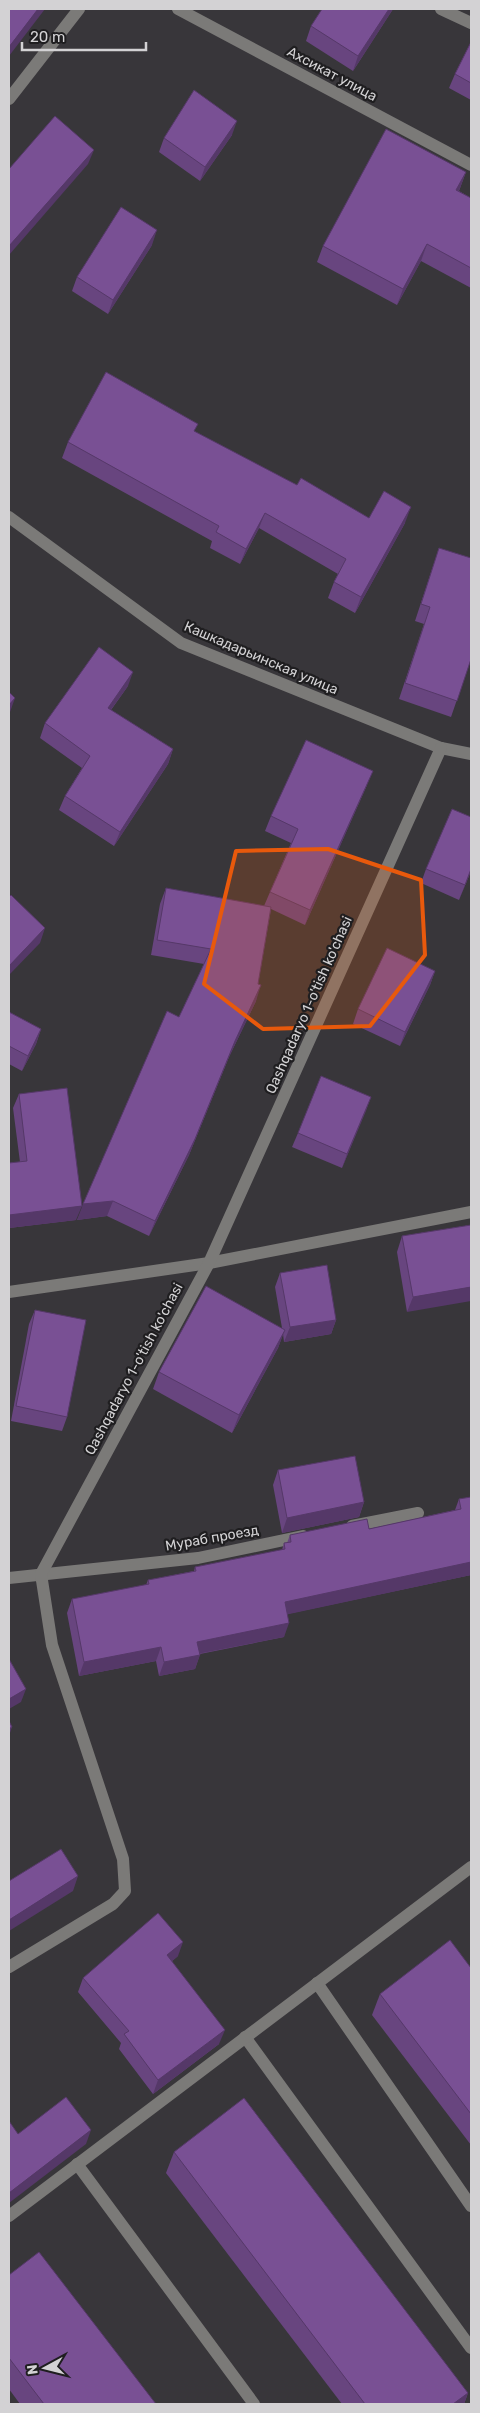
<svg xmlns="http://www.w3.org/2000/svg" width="480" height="2413" viewBox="0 0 480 2413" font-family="Rubik,sans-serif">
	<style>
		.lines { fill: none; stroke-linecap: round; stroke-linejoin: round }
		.minor { stroke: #7b7a78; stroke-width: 12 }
		.wall { fill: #68457f }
		.shaded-wall { fill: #553868 }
		.building { fill: #795094; stroke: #553868 }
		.marked { fill: #e8590c; fill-opacity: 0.2; stroke: #e8590c; stroke-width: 4; stroke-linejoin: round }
		.labels { text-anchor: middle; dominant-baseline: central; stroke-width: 4.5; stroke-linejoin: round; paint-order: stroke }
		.street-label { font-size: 14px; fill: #d3d2d4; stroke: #1f1e20 }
	</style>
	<rect width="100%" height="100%" fill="#38363a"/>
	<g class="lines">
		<g class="minor">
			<path d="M178 9 471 165"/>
			<path d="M441 9 471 23"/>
			<path d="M9 99 79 9"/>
			<path d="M9 517 181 643 441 748 471 754"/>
			<path d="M9 1292 209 1263 471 1212"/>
			<path d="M352 1526 418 1513"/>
			<path d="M9 1578 198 1558 303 1536"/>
			<path d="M9 1967 113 1904 125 1891 123 1859 52 1645 41 1574 209 1263 441 748"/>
			<path d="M317 1983 471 2206"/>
			<path d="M245 2037 471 2348"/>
			<path d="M77 2164 254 2404"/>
			<path d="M9 2216 471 1867"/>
		</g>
	</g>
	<g class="wall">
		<path d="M393 9 353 71 306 41 311 26Z"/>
		<path d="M471 42V100L449 88 455 74Z"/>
		<path d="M232 135 200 181 159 152 164 138Z"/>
		<path d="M466 172 459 191 471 198V288L421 261 397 305 317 262 323 246Z"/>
		<path d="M152 245 108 314 72 291 77 277Z"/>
		<path d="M195 432 297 485 369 518 405 523 355 613 328 598 334 582 338 574 259 528 240 564 210 548 212 541 62 458 68 442Z"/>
		<path d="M439 548 471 659 451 717 399 699 424 624 415 621Z"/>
		<path d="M128 686 111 710 173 749 168 764 114 846 59 810 65 796 82 768 40 738 45 723Z"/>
		<path d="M367 785 305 925 271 909 258 984 256 1001 229 1057 189 1155 149 1236 107 1216 77 1220 179 1017 204 964 151 955 160 904 166 888 264 906 291 843 265 831 271 816Z"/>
		<path d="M426 869 471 871 459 900 421 883Z"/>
		<path d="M435 971 430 985 400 1046 353 1024 358 1009Z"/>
		<path d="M9 1012 41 1029 36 1044 22 1071 9 1064Z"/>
		<path d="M19 1094 76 1220 9 1228V1163L20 1162 13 1108Z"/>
		<path d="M371 1097 342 1168 292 1147 298 1133Z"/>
		<path d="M471 1225 407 1312 397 1252 402 1236Z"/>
		<path d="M280 1273 336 1320 331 1334 284 1342 283 1334 278 1348 232 1433 153 1389 159 1372 282 1328 275 1287Z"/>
		<path d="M35 1310 67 1417 62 1431 11 1421 29 1324Z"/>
		<path d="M278 1470 364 1502 359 1517 282 1533 273 1485Z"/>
		<path d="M471 1497V1575L287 1614 284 1637 200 1654 195 1669 159 1676 156 1661 79 1676 67 1613 72 1599 146 1585 148 1580 194 1571 195 1567 282 1550 284 1543H287L290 1535 369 1529 455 1510 459 1499Z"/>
		<path d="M178 1956 172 1961 219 2044 153 2094 119 2049 121 2043 78 1992 83 1978Z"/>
		<path d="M471 1968V2145L372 2015 380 1994Z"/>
		<path d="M174 2152 468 2393 464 2404H342L166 2173Z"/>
		<path d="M9 2275 156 2404H20L9 2389Z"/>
	</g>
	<g class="shaded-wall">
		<path d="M38 9H45L9 56V47Z"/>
		<path d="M389 9H393L353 71 358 56Z"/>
		<path d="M237 121 232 135 200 181 205 167Z"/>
		<path d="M94 150 88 164 9 255V246Z"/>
		<path d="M466 172 460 188 450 206 456 190Z"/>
		<path d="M157 230 152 245 108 314 113 300Z"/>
		<path d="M427 244 421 261 397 305 403 289Z"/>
		<path d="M411 507 405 523 355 613 361 597Z"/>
		<path d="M265 513 259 528 240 564 246 549Z"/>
		<path d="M133 672 128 686 102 722 108 708Z"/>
		<path d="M15 698 10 712 9 713V705Z"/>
		<path d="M173 749 168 764 114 846 120 832Z"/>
		<path d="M373 771 367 785 305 925 310 910Z"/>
		<path d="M471 869V871L459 900 465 885Z"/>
		<path d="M45 928 40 943 9 975V966Z"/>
		<path d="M435 971 430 985 400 1046 405 1032Z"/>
		<path d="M261 985 256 1001 229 1057 189 1155 149 1236 155 1221 235 1041Z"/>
		<path d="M41 1029 36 1044 22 1071 28 1056Z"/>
		<path d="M371 1097 366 1111 342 1168 347 1154Z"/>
		<path d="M113 1201 107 1216 77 1220 83 1204Z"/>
		<path d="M82 1206 76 1220 9 1228V1215Z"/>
		<path d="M471 1287V1301L407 1312 413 1297Z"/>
		<path d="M336 1320 331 1334 284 1342 290 1327Z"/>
		<path d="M285 1330 278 1348 232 1433 239 1415Z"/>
		<path d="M364 1502 359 1517 282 1533 287 1518Z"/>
		<path d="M471 1562V1575L280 1616 285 1602Z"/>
		<path d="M289 1623 284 1637 192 1655 197 1642Z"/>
		<path d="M161 1647 156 1661 79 1676 84 1662Z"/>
		<path d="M200 1655 195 1669 159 1676 164 1662Z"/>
		<path d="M26 1689 21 1702 9 1709V1699Z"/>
		<path d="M12 1727 9 1736V1729Z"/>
		<path d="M78 1876 73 1891 9 1931V1920Z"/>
		<path d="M183 1942 178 1956 162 1970 167 1955Z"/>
		<path d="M225 2030 219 2044 153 2094 158 2080Z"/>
		<path d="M91 2130 86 2144 9 2203V2193Z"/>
		<path d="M468 2393 464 2404H453Z"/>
	</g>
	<g class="building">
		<path d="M9 9H38L9 47Z"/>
		<path d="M322 9H389L358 56 311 26Z"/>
		<path d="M471 42V83L455 74Z"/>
		<path d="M194 90 237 121 205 167 164 138Z"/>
		<path d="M55 116 94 150 9 246V169Z"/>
		<path d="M386 129 466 172 456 190 471 198V268L427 244 403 289 323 246Z"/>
		<path d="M121 207 157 230 113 300 77 277Z"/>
		<path d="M106 372 198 424 194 431 297 485 301 478 369 518 384 491 411 507 361 597 334 582 346 559 265 513 246 549 216 532 219 526 68 442Z"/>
		<path d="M439 548 471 558V659L457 701 405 683 430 607 421 604Z"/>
		<path d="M99 647 133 672 108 708 173 749 120 832 65 796 90 756 45 723Z"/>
		<path d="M9 692 15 698 9 705Z"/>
		<path d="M306 740 373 771 310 910 270 892 298 829 271 816Z"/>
		<path d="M452 809 471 817V869L465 885 426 869Z"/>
		<path d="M166 888 271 907 258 984 261 985 235 1041 195 1139 155 1221 113 1201 83 1204 167 1011 179 1017 211 949 157 940Z"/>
		<path d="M11 895 45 928 9 966V897Z"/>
		<path d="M387 948 435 971 405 1032 358 1009Z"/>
		<path d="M9 1012 41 1029 28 1056 9 1046Z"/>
		<path d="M321 1076 371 1097 347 1154 298 1133Z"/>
		<path d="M67 1088 82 1206 9 1215V1163L27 1161 19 1094Z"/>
		<path d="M471 1225V1287L413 1297 402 1236Z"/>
		<path d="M327 1265 336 1320 290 1327 280 1273Z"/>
		<path d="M206 1286 285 1330 239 1415 159 1372Z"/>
		<path d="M35 1310 86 1320 67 1417 16 1406Z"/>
		<path d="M355 1456 364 1502 287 1518 278 1470Z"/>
		<path d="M471 1497V1562L285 1602 289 1623 197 1642 200 1655 164 1662 161 1647 84 1662 72 1599 149 1584 148 1580 196 1571 195 1567 285 1549 284 1543 291 1542 290 1535 367 1519 369 1529 461 1509 459 1499Z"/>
		<path d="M9 1659 26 1689 9 1699Z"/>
		<path d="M9 1721 12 1727 9 1729Z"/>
		<path d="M61 1849 78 1876 9 1920V1881Z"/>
		<path d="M158 1913 183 1942 167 1955 225 2030 158 2080 124 2034 129 2031 83 1978Z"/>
		<path d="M450 1940 471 1968V2114L380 1994Z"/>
		<path d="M66 2097 91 2130 9 2193V2121L18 2134Z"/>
		<path d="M244 2098 468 2393 453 2404H365L174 2152Z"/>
		<path d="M39 2252 156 2404H44L9 2358V2275Z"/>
	</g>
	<path class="marked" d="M328 849 421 880 425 955 370 1026 263 1029 204 984 236 851Z"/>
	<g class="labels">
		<g class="street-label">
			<text transform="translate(332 74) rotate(28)">Ахсикат улица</text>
			<text transform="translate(261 658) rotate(23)">Кашкадарьинская улица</text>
			<text transform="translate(309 1005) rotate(-66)">Qashqadaryo 1-o'tish ko'chasi</text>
			<text transform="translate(134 1369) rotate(-62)">Qashqadaryo 1-o'tish ko'chasi</text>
			<text transform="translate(212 1538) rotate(-10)">Мураб проезд</text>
		</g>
	</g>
	<rect width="480" height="2413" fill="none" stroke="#d3d2d4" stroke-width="20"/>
	<g transform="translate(45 2368) rotate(263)" stroke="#1f1e20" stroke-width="4" paint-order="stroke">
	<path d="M0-4L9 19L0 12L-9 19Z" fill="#d3d2d4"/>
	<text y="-8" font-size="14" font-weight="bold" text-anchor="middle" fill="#d3d2d4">N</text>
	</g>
	<path d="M22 42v8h124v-8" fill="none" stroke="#d3d2d4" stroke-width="2.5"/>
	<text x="30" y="42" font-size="15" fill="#d3d2d4" stroke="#1f1e20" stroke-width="4" paint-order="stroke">20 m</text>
</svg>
